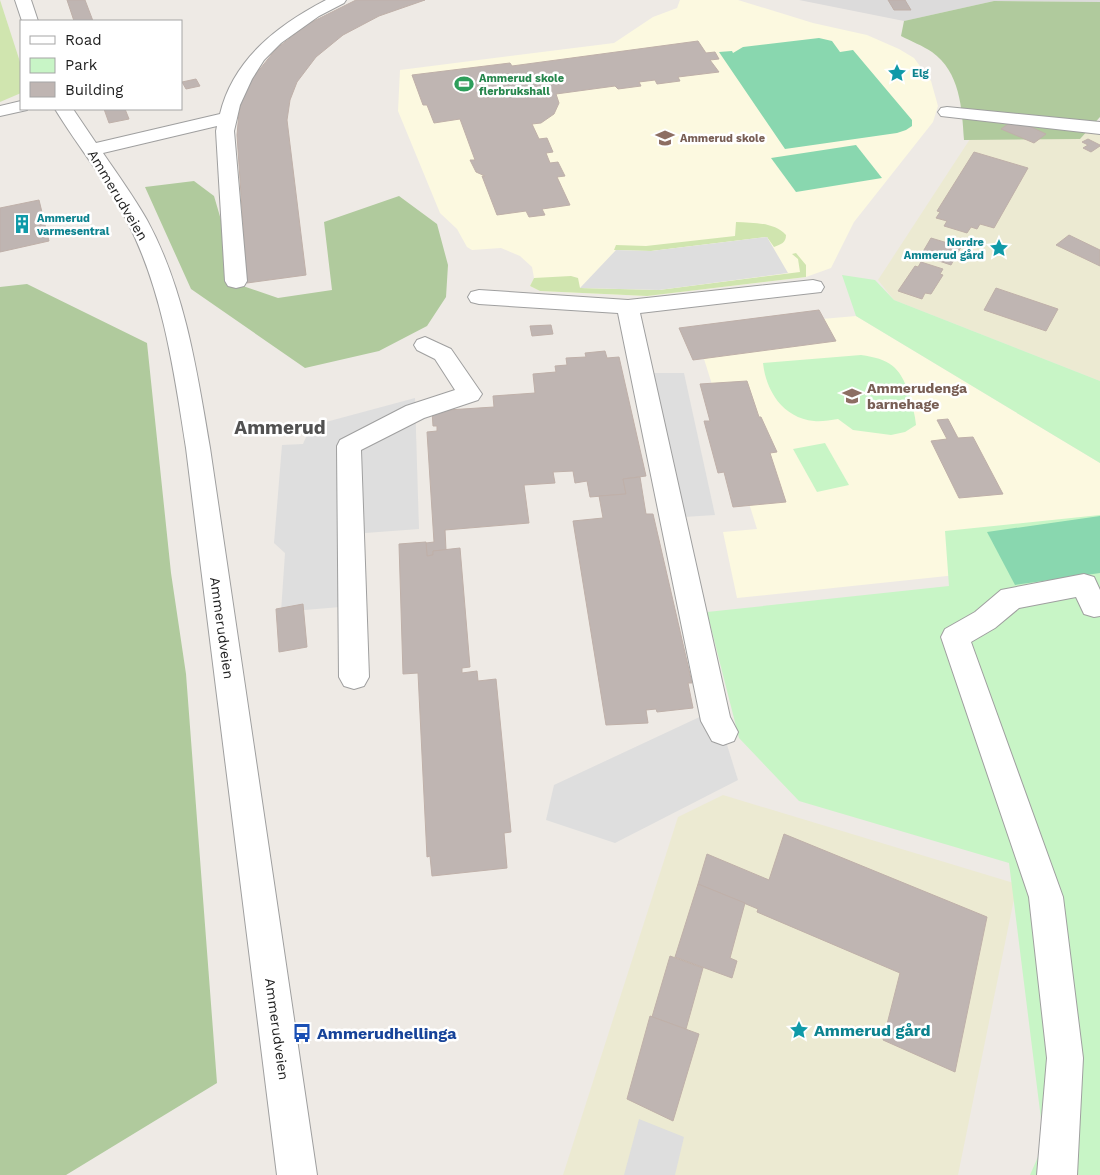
<svg xmlns="http://www.w3.org/2000/svg" width="1100" height="1175" viewBox="0 0 1100 1175" font-family="'Work Sans',sans-serif">
	<style>
		.residential { fill: #dcdbdb }
		.education { fill: #fcf9e0 }
		.farmland { fill: #ecead2 }
		.grass { fill: #d0e5af }
		.forest { fill: #b0ca9d }
		.park { fill: #c8f5c6 }
		.pitch { fill: #89d7af }
		.parking { fill: #dedede }
		.building { fill: #bfb5b2; stroke: #bfb0a9 }
		.lines { fill: none; stroke-linecap: round; stroke-linejoin: round }
		.minor-casing { stroke: #9f9f9f; stroke-width: 2 }
		.minor { fill: #fff; fill-rule: evenodd }
		.labels { text-anchor: middle; dominant-baseline: central; stroke-width: 5; stroke-linejoin: round; paint-order: stroke }
		.far-culture-label { font-size: 11px; font-weight: bold; fill: #0d838f; stroke: #fff; text-anchor: start }
		.far-leisure-label { font-size: 11px; font-weight: bold; fill: #27864d; stroke: #fff; text-anchor: start }
		.far-education-label { font-size: 11px; font-weight: bold; fill: #785e54; stroke: #fff; text-anchor: start }
		.street-label { font-size: 14px; fill: #1e1e1e; stroke: #fff }
		.education-label { font-size: 14px; font-weight: bold; fill: #785e54; stroke: #fff; text-anchor: start }
		.near-culture-label { font-size: 16px; font-weight: bold; fill: #0d838f; stroke: #fff; text-anchor: start }
		.near-transit-label { font-size: 16px; font-weight: bold; fill: #164399; stroke: #fff; text-anchor: start }
		.district-label { font-size: 19px; font-weight: bold; fill: #515151; stroke: #fff }
	</style>
	<rect width="100%" height="100%" fill="#eeeae5"/>
	<path class="residential" d="M799 0H1100V2L994 1 904 21Z"/>
	<g class="education">
		<path d="M680 0H738L813 23 867 35 899 49 914 58 931 81 938 106 933 122 854 222 831 268 806 277 647 296 540 291 530 286 534 278 532 267 520 256 501 248 472 250 467 247 457 229 440 213 398 111 400 70 614 43 653 17 677 8Z"/>
		<path d="M856 316 1100 463V516L1004 570 737 598 723 532 757 529 695 330Z"/>
	</g>
	<g class="farmland">
		<path d="M985 116 1100 130V381L894 300 878 280Z"/>
		<path d="M723 795 1017 884 958 1175H563L678 817Z"/>
	</g>
	<g class="grass">
		<path d="M0 0 21 65V93L0 102Z"/>
		<path d="M736 222C753 223 774 222 786 235 786 243 781 244 774 247L767 237 651 251 614 250 616 245 646 246 735 236Z"/>
		<path d="M796 253 806 265V277L647 296 540 291 530 286 534 278 571 276 578 278 580 288 659 290 800 272 798 259 792 254Z"/>
	</g>
	<g class="forest">
		<path d="M994 1 1100 2V117L1080 139 964 140C962 108 960 72 932 52 923 46 911 41 901 36L904 21Z"/>
		<path d="M194 181 214 196 240 285 278 298 332 290 324 222 399 196 437 224 448 265 446 297 427 326 379 351 305 368 191 289 145 187Z"/>
		<path d="M27 284 147 343 171 573 186 674 217 1083 66 1175H0V287Z"/>
	</g>
	<g class="park">
		<path d="M842 275 875 280 894 300 1100 381V463L856 316Z"/>
		<path d="M861 355C889 359 900 366 909 394 912 404 915 414 916 425L905 432 891 435 853 430 838 419C830 420 821 422 814 421 783 418 766 391 763 363Z"/>
		<path d="M825 443 849 485 817 492 793 449Z"/>
		<path d="M1100 515V1175H1030L1044 1143 1009 863 799 801 739 738 707 612 949 586 945 531Z"/>
	</g>
	<g class="pitch">
		<path d="M819 38 832 41 840 52 853 50 912 120V126L906 130 897 133 785 149 719 52 732 51 733 53 743 47Z"/>
		<path d="M856 145 882 178 796 192 771 158Z"/>
		<path d="M1100 516V573L1015 585 987 532Z"/>
	</g>
	<g class="parking">
		<path d="M767 237 788 273 659 290 580 288 616 250 651 251Z"/>
		<path d="M652 373H684L715 515 684 517Z"/>
		<path d="M415 398 419 529 365 533 364 605 281 612 285 553 274 543 282 445 303 444 311 426Z"/>
		<path d="M706 714 723 732 738 780 615 843 546 820 554 785Z"/>
		<path d="M639 1119 684 1137 675 1175H624Z"/>
	</g>
	<g class="building">
		<path d="M67 0H85L93 21H74Z"/>
		<path d="M356 0H425L379 16 343 35 316 57 297 82 290 100 287 120 306 275 247 283 237 135 239 112 242 100 252 79 276 49 308 24Z"/>
		<path d="M888 0H905L911 10H894Z"/>
		<path d="M698 41 706 53 715 52 719 59 710 60 719 72 678 77 680 81 657 84 655 80 639 82 641 86 618 89 615 86 556 94 559 103 554 114 541 123 532 124 539 139 547 138 553 152 546 153 550 163 558 162 565 176 557 177 570 205 542 209 545 215 529 217 526 211 497 215 482 176H485L476 172 470 160H475L460 119 434 123 427 105H423L412 75 510 63 512 66Z"/>
		<path d="M196 79 200 86 186 89 182 82Z"/>
		<path d="M104 109H125L129 119 109 123Z"/>
		<path d="M1011 122 1017 125 1021 122 1046 134 1034 143 1001 129Z"/>
		<path d="M1088 139 1100 145V146L1091 152 1083 148 1088 145 1082 142Z"/>
		<path d="M974 152 1028 168 994 228 980 224 977 229 971 227 967 233 944 226 947 221 936 218 940 212 937 211Z"/>
		<path d="M39 200 49 241 0 252V208Z"/>
		<path d="M1069 235 1100 250V266L1056 245Z"/>
		<path d="M931 238 961 247 951 265 921 255Z"/>
		<path d="M921 262 943 269 940 274 943 275 931 294 925 293 922 299 898 291 915 266 918 267Z"/>
		<path d="M996 288 1058 309 1046 331 984 310Z"/>
		<path d="M819 310 836 341 693 360 679 328Z"/>
		<path d="M551 325 553 334 532 336 530 326Z"/>
		<path d="M605 351 607 358 619 357 646 476 623 479 626 494 590 497 587 481 575 483 573 471 553 472 555 483 524 485 529 523 445 530 446 550 433 551V555L427 556 426 543 434 542 427 432 437 431V426H433L432 411 494 407 493 396 535 393 533 374 556 372 555 366 567 365 566 358 586 357 585 353Z"/>
		<path d="M747 381 759 417H761L777 452 770 453 786 502 733 507 724 472 718 473 704 421H710L700 384Z"/>
		<path d="M948 419 958 438 973 437 1003 494 959 498 931 441 947 439 937 420Z"/>
		<path d="M640 477 646 514H653L692 683H688L693 708 657 712 656 709 646 710 648 723 606 725 573 521 603 518 599 496 626 494 623 479Z"/>
		<path d="M426 542 427 556 433 555V551L460 548 470 667 462 668V673L477 671 478 681 496 679 511 832 504 833 507 868 432 876 430 856 427 857 418 673 403 674 399 544Z"/>
		<path d="M303 604 307 647 279 652 276 609Z"/>
		<path d="M784 834 987 917 955 1072 883 1040 900 973 757 912 758 909 698 884 707 854 769 880Z"/>
		<path d="M698 884 745 903 730 958 737 961 732 978 675 957Z"/>
		<path d="M670 956 703 968 686 1029 652 1017Z"/>
		<path d="M650 1016 699 1034 673 1121 627 1099Z"/>
	</g>
	<g class="lines">
		<g class="minor-casing">
			<g id="minor">
				<path d="M15 0H31L38 21H22Z"/>
				<path d="M326 0H346L344 3 319 16 281 43 264 60 252 79 240 105 234 131 247 281 244 286 236 288 228 286 225 281 216 131 217 126 103 153C118 175 134 197 147 220 185 290 197 371 210 448L317 1175H277L186 448C174 371 163 291 127 221 107 181 78 147 55 109H73L96 143 220 114C233 59 278 25 326 0Z"/>
				<path d="M21 101V109L27 110 0 116V106Z"/>
				<path d="M947 107 1100 122V134L941 116 938 112 941 108Z"/>
				<path d="M813 280 821 282 824 287 821 292 640 313 730 717 738 732 734 741 723 745 712 741 701 721 618 313 479 304 471 302 468 297 471 292 479 290 628 300Z"/>
				<path d="M425 337 451 349 482 394 478 400 424 418 361 450 369 677 364 686 354 689 344 686 339 677 337 446 340 440 406 406 455 390 435 359 417 350 414 345 417 340Z"/>
				<path d="M1084 574 1094 577 1100 590V616L1094 617 1084 614 1076 597 1019 608 995 628 971 642 1063 897 1083 1058 1077 1175H1037L1047 1058 1029 897 941 637 945 629 975 612 1001 590Z"/>
			</g>
		</g>
		<use href="#minor" class="minor"/>
	</g>
	<defs>
		<g id="sight-bare" transform="scale(1.5)"><path d="M0-6L1.8-2.2L6-1.7L2.9 1.2L3.7 5.4L0 3.3L-3.7 5.4L-2.9 1.2L-6-1.7L-1.8-2.2Z" fill="#0f9aa8" stroke="#fff" stroke-width="2.5" paint-order="stroke"/></g>
		<g id="stadium-bare" transform="scale(1.5)"><path d="M0-5a6.5 5 0 1 0 0 10a6.5 5 0 1 0 0-10ZM-3.5-1.8h7v3.6h-7Z" fill="#2e9e5b" stroke="#fff" stroke-width="2.5" paint-order="stroke"/></g>
		<g id="school-bare" transform="scale(1.5)"><path d="M0-5L7-2L0 1L-7-2ZM-4 1L0 2.5L4 1V4Q0 6-4 4Z" fill="#8d6e63" stroke="#fff" stroke-width="2.5" paint-order="stroke"/></g>
		<g id="building-bare" transform="scale(1.5)"><path d="M-4-6H4V6H1V3H-1V6H-4ZM-2.5-4.3h1.7v1.8h-1.7ZM.8-4.3h1.7v1.8H.8ZM-2.5-1h1.7V.8h-1.7ZM.8-1h1.7V.8H.8Z" fill="#0f9aa8" stroke="#fff" stroke-width="2.5" paint-order="stroke"/></g>
		<g id="bus-bare" transform="scale(1.5)"><path d="M-5-6H5V4H4V6H2V4H-2V6H-4V4H-5ZM-3.5-4V0h7V-4ZM-3.5 1.2v1.5H-2V1.2ZM2 1.2v1.5H3.5V1.2Z" fill="#1a4fb4" stroke="#fff" stroke-width="2.5" paint-order="stroke"/></g>
	</defs>
	<g fill-rule="evenodd">
		<use href="#sight-bare" x="897" y="73"/>
		<use href="#stadium-bare" x="464" y="84"/>
		<use href="#school-bare" x="665" y="138"/>
		<use href="#building-bare" x="22" y="224"/>
		<use href="#sight-bare" x="999" y="248"/>
		<use href="#school-bare" x="852" y="396"/>
		<use href="#sight-bare" x="799" y="1030"/>
		<use href="#bus-bare" x="302" y="1033"/>
	</g>
	<g class="labels">
		<g class="far-culture-label">
			<text x="912" y="73">Elg</text>
			<text x="37" y="218">Ammerud<tspan x="37" dy="13">varmesentral</tspan></text>
			<text x="984" y="242" text-anchor="end">Nordre<tspan x="984" dy="13">Ammerud gård</tspan></text>
		</g>
		<g class="far-leisure-label">
			<text x="479" y="78">Ammerud skole<tspan x="479" dy="13">flerbrukshall</tspan></text>
		</g>
		<g class="far-education-label">
			<text x="680" y="138">Ammerud skole</text>
		</g>
		<g class="street-label">
			<text transform="translate(118 195) rotate(59)">Ammerudveien</text>
			<text transform="translate(222 628) rotate(82)">Ammerudveien</text>
			<text transform="translate(277 1029) rotate(82)">Ammerudveien</text>
		</g>
		<g class="education-label">
			<text x="867" y="388">Ammerudenga<tspan x="867" dy="16">barnehage</tspan></text>
		</g>
		<g class="near-culture-label">
			<text x="814" y="1030">Ammerud gård</text>
		</g>
		<g class="near-transit-label">
			<text x="317" y="1033">Ammerudhellinga</text>
		</g>
		<g class="district-label">
			<text x="280" y="427">Ammerud</text>
		</g>
	</g>
	<rect x="20" y="20" width="162" height="90" fill="#ffffff" stroke="#a5a5a5"/>
	<rect x="30" y="36" width="25" height="8" fill="#ffffff" stroke="#a5a5a5"/>
	<text x="65" y="45" font-size="15" fill="#1e1e1e">Road</text>
	<rect x="30" y="58" width="25" height="15" fill="#c8f5c6" stroke="#a5a5a5"/>
	<text x="65" y="70" font-size="15" fill="#1e1e1e">Park</text>
	<rect x="30" y="82" width="25" height="15" fill="#bfb5b2" stroke="#a5a5a5"/>
	<text x="65" y="95" font-size="15" fill="#1e1e1e">Building</text>
</svg>
